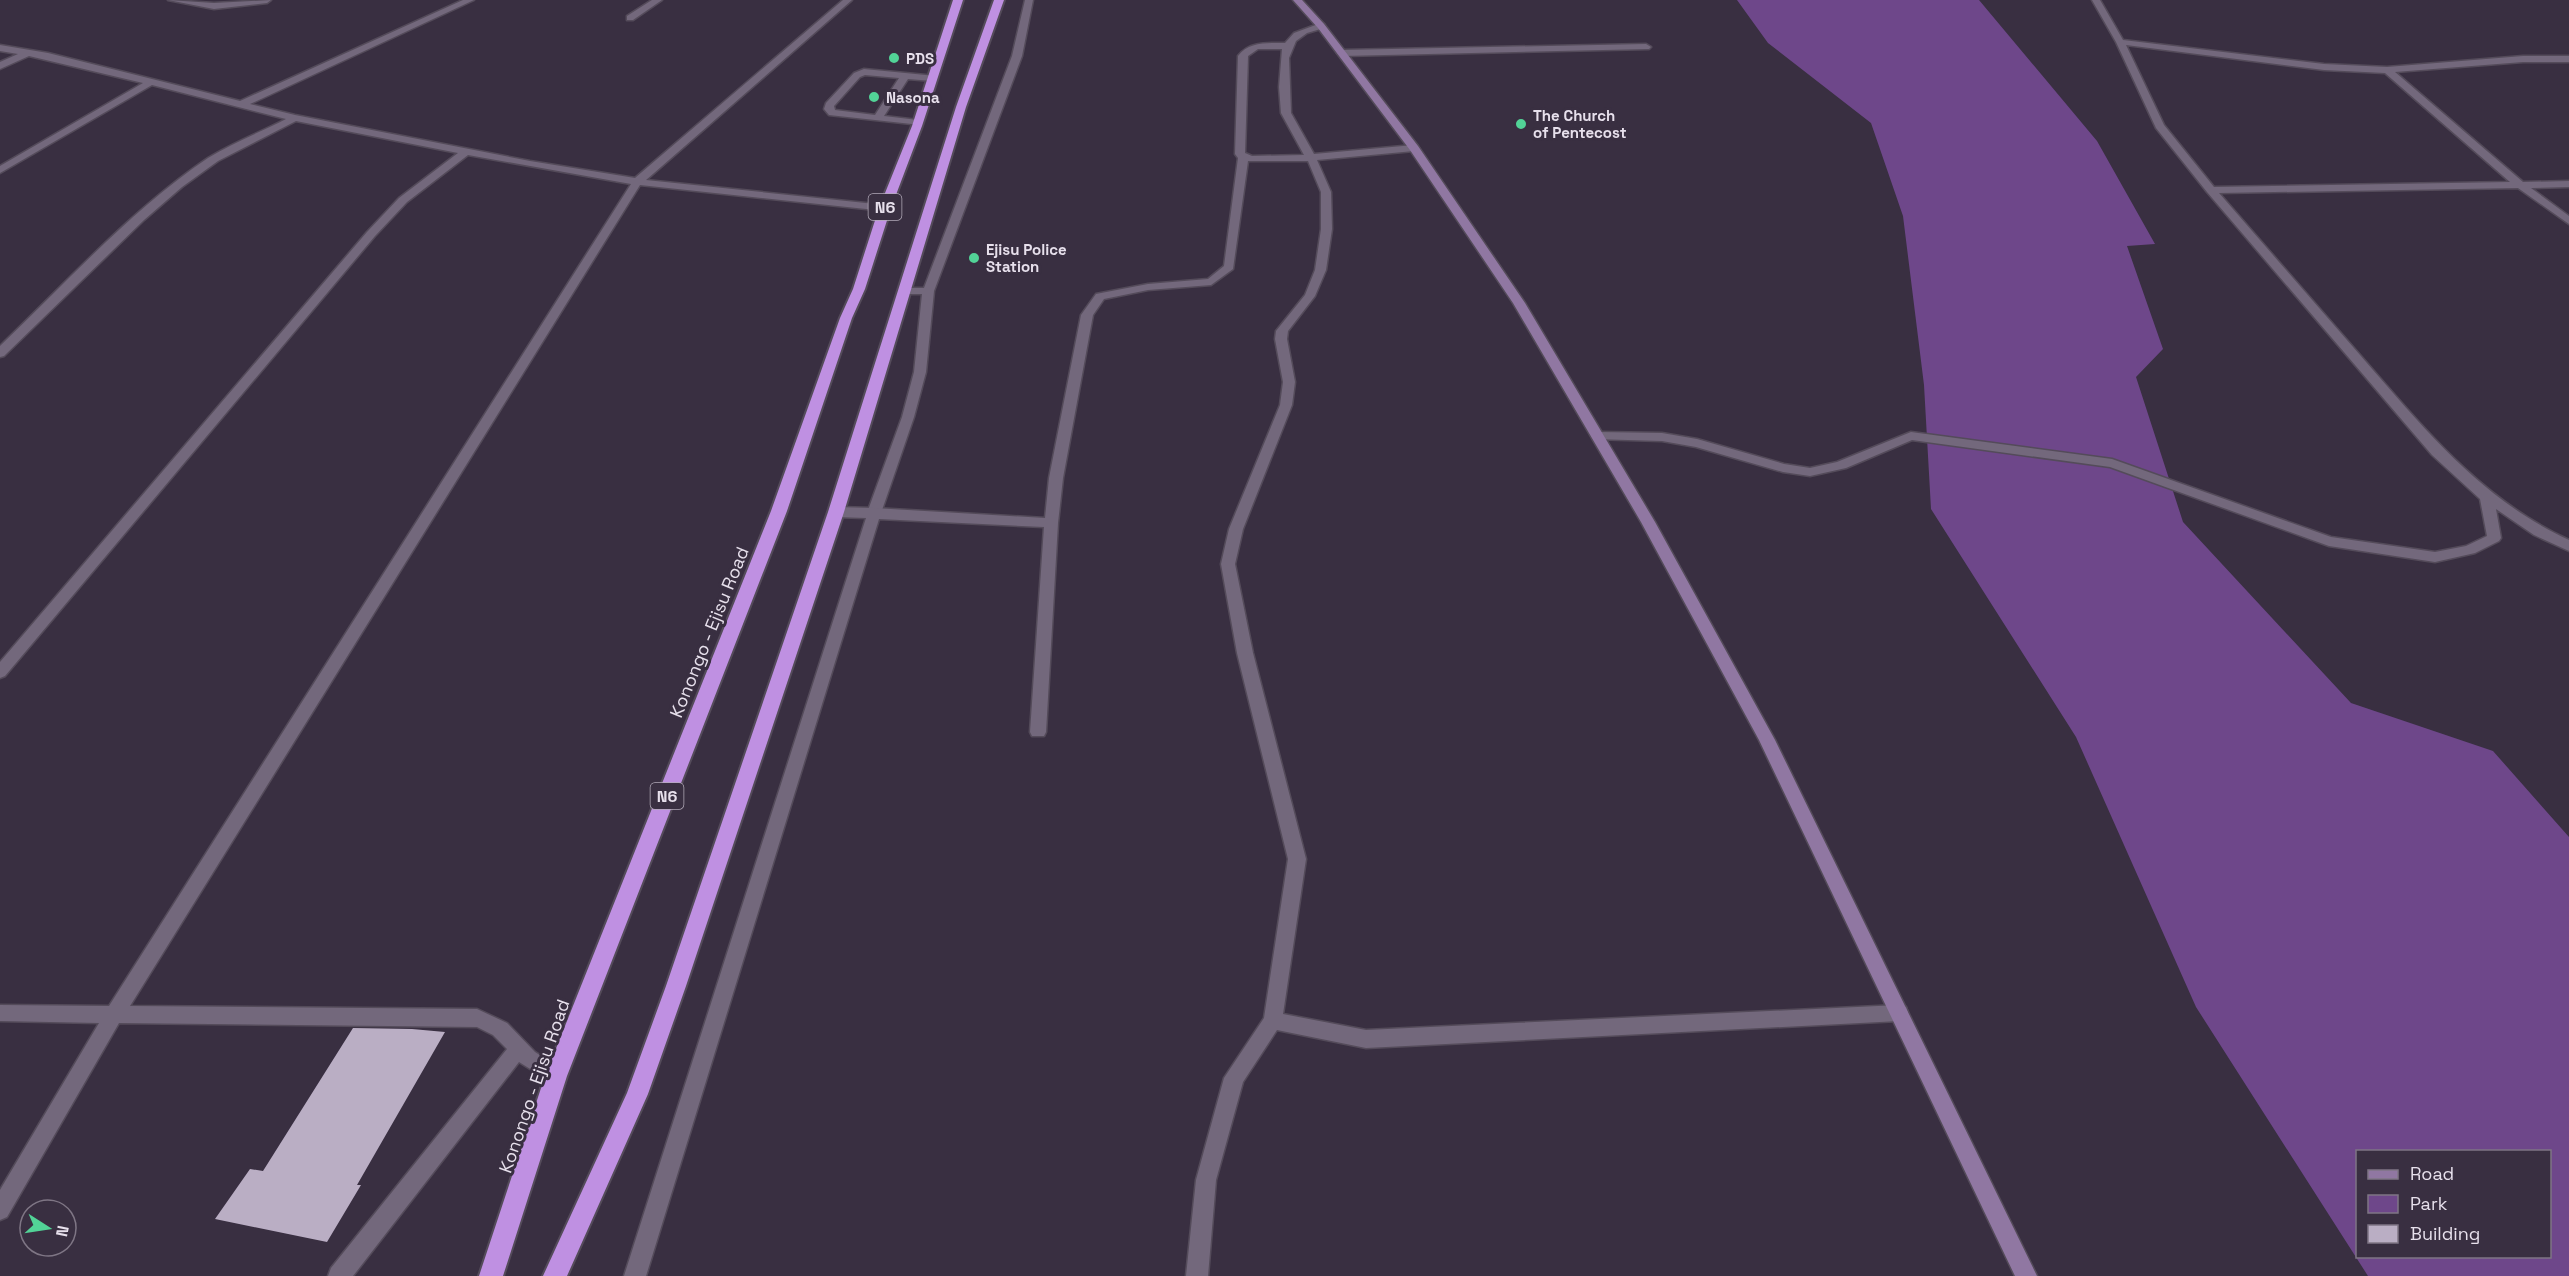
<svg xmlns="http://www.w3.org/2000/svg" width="2569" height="1276" viewBox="0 0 2569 1276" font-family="'Space Grotesk',sans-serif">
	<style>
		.green { fill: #6e478a; fill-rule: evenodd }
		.building { fill: #baaec4 }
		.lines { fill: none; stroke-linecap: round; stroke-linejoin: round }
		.service-casing { stroke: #544b5a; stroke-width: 3 }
		.minor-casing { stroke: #544b5a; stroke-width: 3 }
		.secondary-casing { stroke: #544b5a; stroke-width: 3 }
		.trunk-casing { stroke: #544b5a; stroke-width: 4 }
		.service { fill: #73687c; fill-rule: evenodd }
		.minor { fill: #73687c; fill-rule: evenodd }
		.secondary { fill: #9077a2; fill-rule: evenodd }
		.trunk { fill: #bf90e2; fill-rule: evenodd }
		.poi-dot { fill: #52d397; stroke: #392f41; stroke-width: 2 }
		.labels { text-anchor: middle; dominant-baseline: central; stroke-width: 6; stroke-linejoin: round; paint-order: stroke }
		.far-poi-label { font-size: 15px; font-weight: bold; fill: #e7e0ec; stroke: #392f41; text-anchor: start }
		.shield { fill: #392f41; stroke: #b3abb9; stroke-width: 1.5 }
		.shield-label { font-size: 16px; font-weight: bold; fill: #e7e0ec }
		.street-label { font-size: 18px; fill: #e7e0ec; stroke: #392f41 }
	</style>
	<rect width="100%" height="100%" fill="#392f41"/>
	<path class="green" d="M1737 0H1979L2097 141 2155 244 2127 246 2163 349 2136 377 2183 522 2351 703 2493 751 2569 837V1276H2368L2196 1007 2076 737 1931 509 1924 385 1903 216 1871 123 1768 43ZM2358 1152H2550V1256H2358Z"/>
	<path class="building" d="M353 1028 412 1029 445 1032 357 1185H361L327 1242 215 1219 250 1169 263 1171Z"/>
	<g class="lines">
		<g class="service-casing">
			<g id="service">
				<path d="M168 0 214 3 271 0 267 3 214 9Z"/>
				<path d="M1025 0H1033L1022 56 934 291 926 372 914 417 881 513 879 516H869L867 513 902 417 914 372 922 294H905L899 291 905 288H924L1012 56Z"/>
				<path d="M864 69 936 76V80L933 81 908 79 884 116 918 120 921 121V125L829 115 824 109 826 103 854 73ZM865 75 899 78 875 115 835 110 834 106 860 77Z"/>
			</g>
		</g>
		<g class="minor-casing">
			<g id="minor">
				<path d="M463 0H474L250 104 295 115 530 161 635 178 843 0H852L646 180 885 205 890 208 885 211 640 185 130 1006 477 1009 507 1023 535 1052 563 1070 566 1076 563 1082 556 1085 519 1062 353 1276H328L331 1268 507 1049 493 1035 477 1027 119 1023 7 1217 0 1220V1190L99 1023 0 1021V1005L109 1006 631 184 468 155 407 202 375 236 5 676 0 678V662L367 232 399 198 458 153 296 121 218 161 182 187 144 220 4 356 0 357V346C67 282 131 210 208 158 232 143 261 132 286 119L152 85 0 173V166L143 83 29 56 0 69V62L18 54 0 51V45L48 53 240 101Z"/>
				<path d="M652 0H662L633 20H627V16Z"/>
				<path d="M2092 0H2100L2123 40 2324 64 2387 67 2523 56H2569V62H2523L2395 72 2523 182 2569 181V187L2531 188 2569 216V224L2518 188 2219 193C2266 247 2313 301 2360 355 2423 427 2480 499 2569 540V551L2534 535 2496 509 2501 538 2499 541 2475 553 2435 562 2329 546 2110 467 1912 440 1846 468 1810 476 1783 472 1696 447 1662 441 1593 439 1592 436 1593 433 1598 432 1662 433 1697 439 1784 464 1810 468 1837 462 1911 432 2112 459 2331 537 2435 552 2466 546 2487 536 2480 499 2432 455 2207 192 2156 128 2116 42ZM2126 45 2324 70 2385 73 2510 182 2214 187 2164 125Z"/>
				<path d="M1321 23 1324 24V28L1307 33 1296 41 1289 58 1291 113 1314 154 1414 145 1419 148 1414 151 1317 160 1331 192 1332 229 1326 270 1315 296 1288 331 1287 339 1295 382 1292 405 1243 529 1235 564 1253 653 1306 859 1283 1014 1366 1030 1899 1005 1906 1007 1908 1013 1906 1019 1899 1021 1366 1048 1277 1030 1243 1082 1216 1180 1208 1276H1186L1196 1180 1224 1078 1264 1018 1288 859 1237 653 1221 564 1229 529 1280 405 1283 382 1275 339 1276 331 1305 295 1315 270 1321 229V192L1308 161H1248L1233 269 1211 285 1148 290 1104 299 1093 315 1063 478 1058 523 1046 732 1044 736H1032L1030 732 1044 527 879 519 646 1276H624L866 518 836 517 829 512 836 507 874 508 1045 518 1049 478 1081 315 1096 294 1148 284 1208 279 1224 266 1238 158 1235 154 1238 56C1249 41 1268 43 1285 43L1294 33ZM1258 49H1282L1279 87 1281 113 1304 155 1252 156 1245 153 1248 56Z"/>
				<path d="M1646 44 1651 47 1649 49 1342 56 1337 53 1342 50Z"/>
			</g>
		</g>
		<g class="secondary-casing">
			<path id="secondary" d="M1293 0H1302L1324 24 1418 146 1525 303 1655 522 1775 740 2037 1276H2015L1759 740 1641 522 1513 303 1410 150 1318 28Z"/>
		</g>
		<g class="trunk-casing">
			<g id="trunk">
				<path d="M953 0H963L922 126 891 208 865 289 852 318 787 511 567 1076 503 1276H479L545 1076 771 511 840 318 853 289 879 208 912 126Z"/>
				<path d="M994 0H1004L966 107 844 512 686 986 648 1094 567 1276H543L627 1093 666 986 828 512 956 107Z"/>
			</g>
		</g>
		<use href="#service" class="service"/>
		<use href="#minor" class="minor"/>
		<use href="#secondary" class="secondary"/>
		<use href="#trunk" class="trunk"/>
	</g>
	<g class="poi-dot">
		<circle cx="894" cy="58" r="6"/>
		<circle cx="874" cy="97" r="6"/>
		<circle cx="1521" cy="124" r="6"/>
		<circle cx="974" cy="258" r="6"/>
	</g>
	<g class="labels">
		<g class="far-poi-label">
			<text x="906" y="58">PDS</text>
			<text x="886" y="97">Nasona</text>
			<text x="1533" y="115">The Church<tspan x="1533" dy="17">of Pentecost</tspan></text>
			<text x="986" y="249">Ejisu Police<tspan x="986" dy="17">Station</tspan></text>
		</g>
		<g class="shield">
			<rect x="868.5" y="194" width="33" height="26" rx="4.5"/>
			<rect x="650.5" y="783" width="33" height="26" rx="4.5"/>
		</g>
		<g class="shield-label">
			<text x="885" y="207">N6</text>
			<text x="667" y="796">N6</text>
		</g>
		<g class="street-label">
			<text transform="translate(709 632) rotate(-68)">Konongo - Ejisu Road</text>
			<text transform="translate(534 1086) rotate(-71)">Konongo - Ejisu Road</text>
		</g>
	</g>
	<rect x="2356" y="1150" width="195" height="108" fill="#392f41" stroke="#7f7685" stroke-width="1.5"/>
	<rect x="2368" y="1170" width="30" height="9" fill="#9077a2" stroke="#7f7685" stroke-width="1.5"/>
	<text x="2410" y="1180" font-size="18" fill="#e7e0ec">Road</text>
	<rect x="2368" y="1195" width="30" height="18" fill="#6e478a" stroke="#7f7685" stroke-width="1.5"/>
	<text x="2410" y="1210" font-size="18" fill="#e7e0ec">Park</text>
	<rect x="2368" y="1225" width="30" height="18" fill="#baaec4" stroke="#7f7685" stroke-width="1.5"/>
	<text x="2410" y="1240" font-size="18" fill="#e7e0ec">Building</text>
	<g transform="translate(48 1228) rotate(102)"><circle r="28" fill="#392f41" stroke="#7f7685" stroke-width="1.5"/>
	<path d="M0-4.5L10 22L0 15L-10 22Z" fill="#52d397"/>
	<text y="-9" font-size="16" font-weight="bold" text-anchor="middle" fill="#e7e0ec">N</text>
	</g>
</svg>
